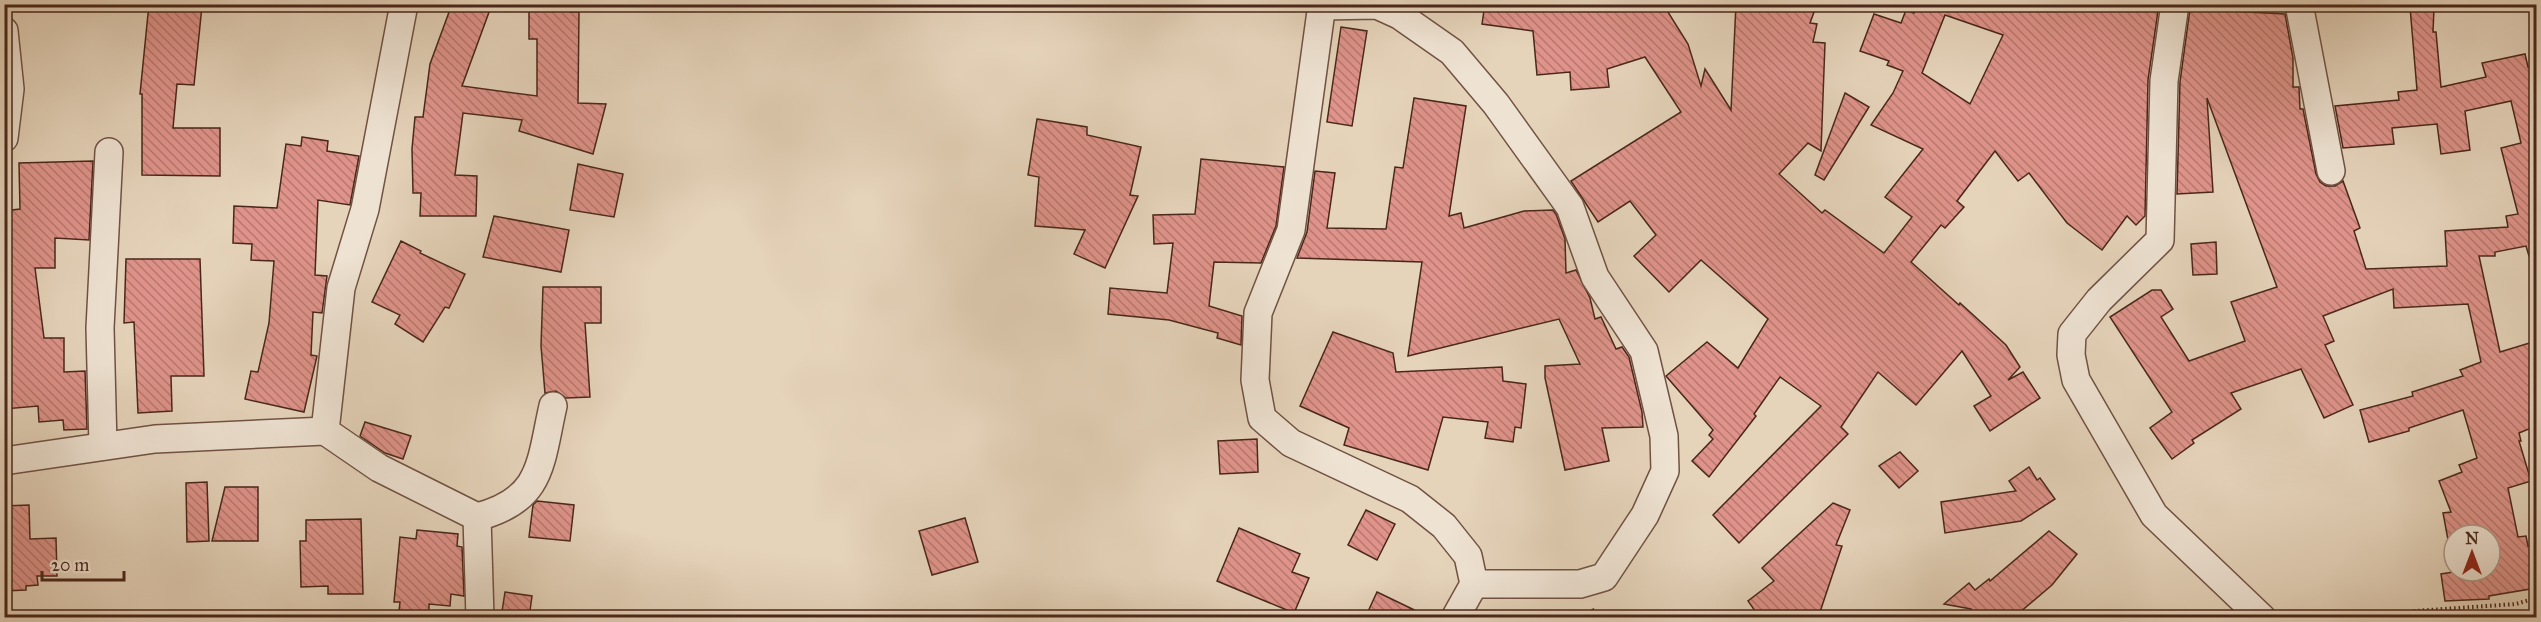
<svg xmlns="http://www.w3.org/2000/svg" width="2541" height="622" viewBox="0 0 2541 622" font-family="'IM FELL Great Primer',serif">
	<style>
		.building { fill: url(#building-back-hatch); stroke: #4a271b; stroke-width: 1.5; fill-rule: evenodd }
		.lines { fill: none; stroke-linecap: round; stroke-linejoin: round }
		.street-casing { stroke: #715243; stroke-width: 30 }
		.path { stroke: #4a271b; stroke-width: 4; stroke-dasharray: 1.5 3; stroke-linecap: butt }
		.street { stroke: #eee2d2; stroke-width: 27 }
	</style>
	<defs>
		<pattern id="building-back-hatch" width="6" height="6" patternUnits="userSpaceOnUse" patternTransform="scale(1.5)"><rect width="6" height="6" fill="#df938a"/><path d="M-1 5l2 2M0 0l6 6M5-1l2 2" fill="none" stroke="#b77870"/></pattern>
	</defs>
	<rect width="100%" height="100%" fill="#e5d3ba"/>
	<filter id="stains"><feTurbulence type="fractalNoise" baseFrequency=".00333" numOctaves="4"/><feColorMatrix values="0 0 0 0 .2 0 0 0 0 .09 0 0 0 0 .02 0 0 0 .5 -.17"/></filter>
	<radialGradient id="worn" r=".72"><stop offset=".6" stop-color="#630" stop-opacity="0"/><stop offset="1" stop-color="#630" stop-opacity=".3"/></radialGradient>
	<g class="building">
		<path d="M149 4 202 6 194 85 177 84 173 128H220V176L142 175V94H140Z"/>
		<path d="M452 4H492L462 86 537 96V39H529V5H570V12H579L578 103 606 104 593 154 519 131 522 120 463 113 455 175 477 176 476 216H420L421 193H413L412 149 415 117H423L430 64Z"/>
		<path d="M1485 4H1663L1688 44 1701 86 1705 69 1731 110 1736 4H1817L1810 23 1817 24 1813 42 1825 43 1821 151 1808 143 1779 174 1822 213 1825 210 1884 253 1912 217 1885 197 1923 149 1871 125 1893 93 1903 71 1887 65 1889 61 1860 51 1874 14 1901 23 1906 10 1914 13 1916 4H2159L2148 80 2145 216 2136 225 2127 216 2102 250 2067 223 2029 173 2018 181 1995 151 1957 201 1964 207 1945 228 1941 225 1911 262 1959 305 1960 303 2006 345 2020 367 2008 380 2023 372 2040 398 1990 431 1974 406 1991 396 1962 351 1916 405 1878 372 1841 427 1848 434 1739 543 1713 515 1821 406 1780 377 1754 414 1756 416 1709 477 1692 461 1713 439 1709 435 1713 430 1666 376 1707 342 1738 368 1768 319 1701 260 1669 292 1634 256 1656 235 1630 201 1598 222 1571 181 1681 112 1645 57 1607 69 1609 87 1571 90 1570 72 1537 75 1533 31 1482 24ZM1945 15 2003 35 1970 104 1922 73Z"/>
		<path d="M2410 7 2434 8 2433 32H2436L2441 87 2486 77 2482 63 2525 54 2528 67 2536 65V255L2529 256 2526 246 2495 252V256H2479L2500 352 2536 341V426L2519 433 2521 441H2519L2531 481 2508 488 2518 537 2526 536 2528 546 2536 544V588L2489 596V599L2445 601 2441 574 2454 572 2443 513 2451 512 2439 481 2462 472 2459 465 2477 458 2463 410 2409 428V431L2369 442 2360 410 2413 396 2412 392 2463 376 2460 370 2481 362 2468 304 2394 308 2393 289 2323 316 2334 341 2325 345 2353 405 2324 418 2301 369 2231 393 2241 409 2192 440 2194 443 2172 459 2150 428 2172 412 2110 317 2152 290H2161L2173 309 2161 317 2189 361 2245 341 2231 302 2277 287 2207 98 2213 192 2177 194 2180 82 2190 9 2285 14 2293 58V87H2299L2300 109H2303L2316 174 2320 182 2326 186H2335L2343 181 2360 228 2354 231 2366 269 2447 266 2445 231 2508 227 2506 216 2518 214 2501 148 2521 143 2511 101 2465 111 2470 150 2441 154 2437 124 2392 128 2394 144 2343 148 2335 106 2399 100 2398 92 2417 90ZM2454 535H2490V571H2454Z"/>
		<path d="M1341 27 1367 31 1352 126 1327 122Z"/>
		<path d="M1845 93 1869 107 1824 180 1815 175Z"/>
		<path d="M1414 98 1466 106 1449 216 1461 213 1464 228 1524 211 1553 210 1556 214 1565 239 1566 273 1576 270 1590 298 1595 319 1601 317 1616 349 1622 347 1629 357 1642 412 1643 427 1602 428 1609 461 1565 470 1545 378V366L1580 364 1559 319 1408 356 1422 262 1297 258 1307 232 1315 171 1335 173 1327 228 1386 229 1395 167 1403 168Z"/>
		<path d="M1037 119 1087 127V135L1141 147 1130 195 1138 196 1105 268 1074 254 1085 230 1035 226 1039 177 1028 175Z"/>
		<path d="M302 137 328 141 327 151 359 156 350 205 318 200 315 275 327 276 322 313 313 312 311 355 317 356 304 412 245 399 251 371 258 372 269 323 274 261 251 260 252 244 233 243 234 206 277 208 286 144 301 146Z"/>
		<path d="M1201 159 1284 167 1276 226 1261 263 1214 262 1209 306 1242 316 1241 345 1217 338 1218 333 1169 320 1108 314 1110 288 1167 293 1173 243 1154 244 1153 215 1195 214Z"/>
		<path d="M93 161 89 240 55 238V268H35L44 338H64V372L85 371 87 429 64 430 63 420 39 422 38 406 4 409V211L20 209 19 163Z"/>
		<path d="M578 164 623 174 614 217 570 210Z"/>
		<path d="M494 216 569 230 561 272 483 257Z"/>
		<path d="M401 241 421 251 420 253 465 274 449 308 445 307 423 342 395 324 400 315 372 302Z"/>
		<path d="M2216 242 2217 274 2193 275 2191 244Z"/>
		<path d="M126 259H200L204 376H171L172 411 138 413 134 322 124 323Z"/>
		<path d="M543 287H601V323H585L590 397 566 398 556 391 545 393 541 346Z"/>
		<path d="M1333 332 1393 353 1396 372 1502 367 1503 381 1526 384 1521 428 1515 427 1513 442 1485 438 1488 422 1443 417 1428 470 1344 445 1349 428 1300 406Z"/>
		<path d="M365 422 411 436 403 459 385 453 360 436Z"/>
		<path d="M1257 439 1258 472 1220 474 1218 441Z"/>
		<path d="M1900 452 1918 471 1899 488 1879 466Z"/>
		<path d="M2029 467 2037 480 2040 478 2055 499 2021 521 1945 533 1941 502 2016 491 2009 481Z"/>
		<path d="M207 482 209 541 187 542 186 483Z"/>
		<path d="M225 487H258V541H212Z"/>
		<path d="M537 501 574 505 570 541 529 537 533 505Z"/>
		<path d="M1833 503 1850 510 1836 545 1842 546 1818 618H1760L1748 601 1774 581 1762 568Z"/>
		<path d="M29 505 30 539 56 538 57 576H37L38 585 26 586V590L4 591V506Z"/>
		<path d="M1366 510 1395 524 1377 560 1348 545Z"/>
		<path d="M965 518 978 562 932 575 919 531Z"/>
		<path d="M361 519 363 594H328V586L301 587 300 541H306V520Z"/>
		<path d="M1239 528 1300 554 1292 572 1309 578 1294 613 1217 581Z"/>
		<path d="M417 530 458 534 457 546 462 547 464 596 451 594 450 606 429 604V613L399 611 400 602H394L400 537 416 539Z"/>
		<path d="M2049 531 2077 554 2052 585 2013 618H1978L1971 609 1944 604 1969 583 1975 590 1989 579 1990 581Z"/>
		<path d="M505 592 532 596 529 618H501Z"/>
		<path d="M1377 592 1431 618H1365Z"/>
	</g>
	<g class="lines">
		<g class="street-casing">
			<g id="street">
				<path d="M404 4 365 209 341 288 325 431 379 468 477 517 480 618"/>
				<path d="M1322 4 1291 230 1258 313 1255 380 1262 418 1291 443 1410 499 1444 526 1468 556 1474 584 1455 618"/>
				<path d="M2175 4 2164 81 2160 240 2099 300 2072 334 2071 355 2076 380 2154 515 2262 618"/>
				<path d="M2299 4 2331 171"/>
				<path d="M1322 6 1377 5 1399 15 1452 52 1496 104 1570 207 1595 277 1644 351 1664 436 1665 471 1645 515 1604 577 1580 584H1474"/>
				<path d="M4 31 10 89 4 138"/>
				<path d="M103 446 100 328 109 152"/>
				<path d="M4 461 155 439 325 431"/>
				<path d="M477 517C543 500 540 463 553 406"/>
			</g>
		</g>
		<g class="path">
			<path d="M1592 609 1597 618"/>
			<path d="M2402 618 2415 611 2516 604 2536 598"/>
		</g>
		<use href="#street" class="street"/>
	</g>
	<rect width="2541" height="622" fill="none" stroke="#e5d3ba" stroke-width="24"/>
	<rect x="6" y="6" width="2529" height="610" fill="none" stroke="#4a271b" stroke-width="3"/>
	<rect x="12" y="12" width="2517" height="598" fill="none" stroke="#4a271b" stroke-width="1.5"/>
	<g transform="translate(2472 553)"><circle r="28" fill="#eee2d2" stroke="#ac9789" stroke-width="1.5"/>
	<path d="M0-4.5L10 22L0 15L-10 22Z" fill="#8f2418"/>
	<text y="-9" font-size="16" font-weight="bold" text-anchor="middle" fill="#4a271b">N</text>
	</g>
	<path d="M42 571v9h82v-9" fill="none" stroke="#4a271b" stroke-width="3"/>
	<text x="51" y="571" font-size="18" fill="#4a271b" stroke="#eee2d2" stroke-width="4.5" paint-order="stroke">20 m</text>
	<rect width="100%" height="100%" filter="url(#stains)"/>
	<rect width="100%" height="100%" fill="url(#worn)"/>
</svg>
